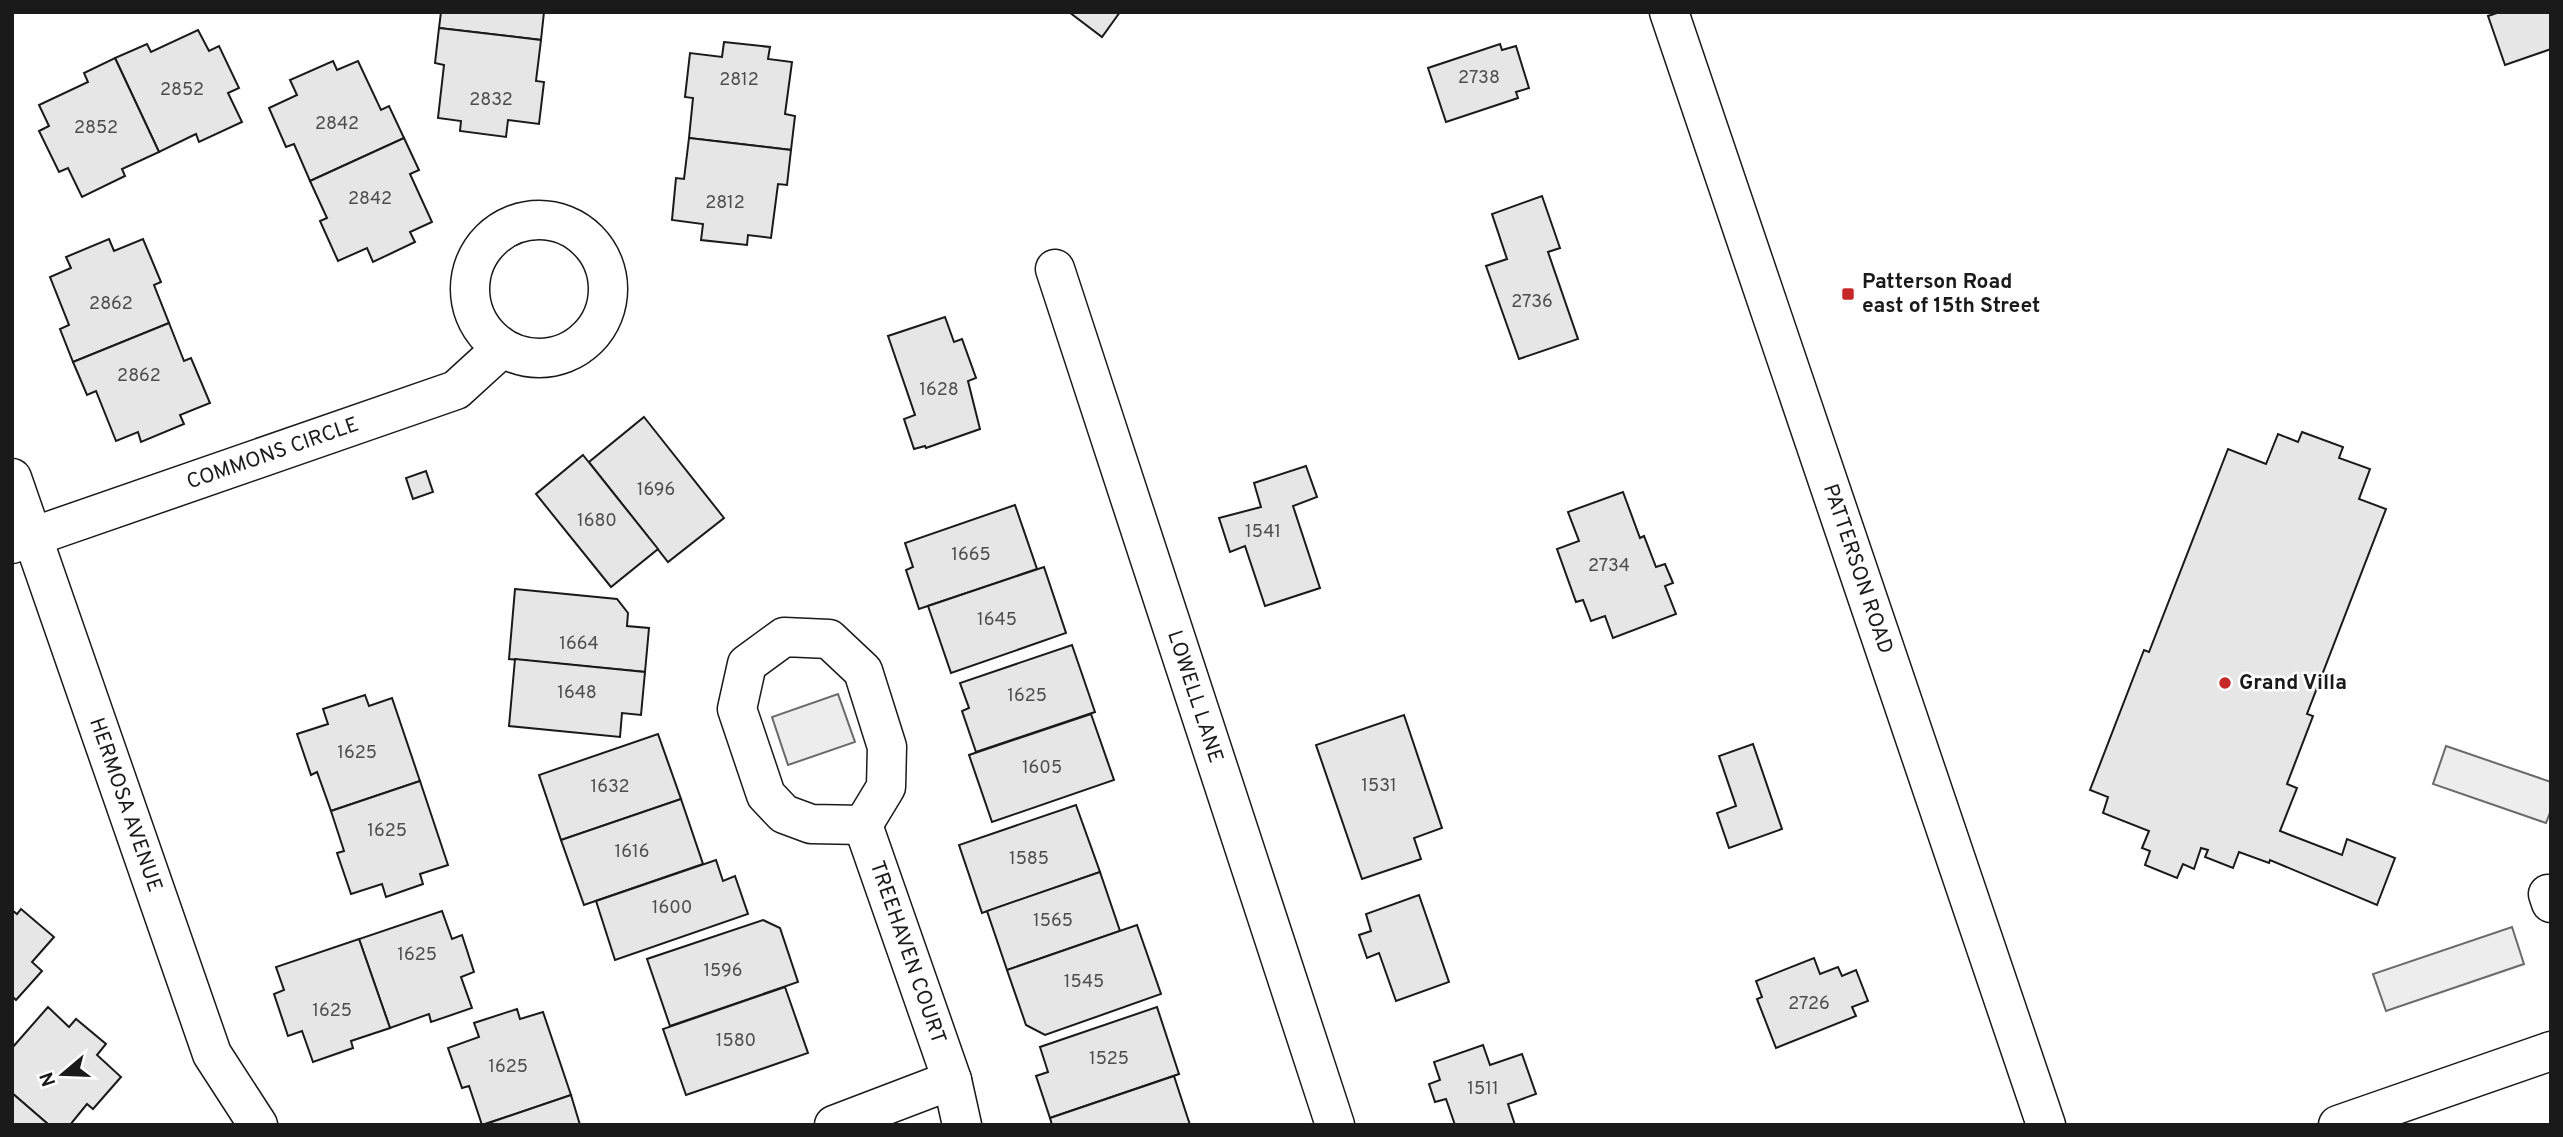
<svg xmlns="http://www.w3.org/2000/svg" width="2563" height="1137" viewBox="0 0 2563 1137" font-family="Overpass,sans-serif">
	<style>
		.built { fill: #ededed; stroke: #6a6a6a; stroke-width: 2 }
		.building { fill: #e6e6e6; stroke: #1a1a1a; stroke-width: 2 }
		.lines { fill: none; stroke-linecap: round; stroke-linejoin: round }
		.minor-casing { stroke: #1a1a1a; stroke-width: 41 }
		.major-casing { stroke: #1a1a1a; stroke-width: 41 }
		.minor { stroke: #fff; stroke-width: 38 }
		.major { stroke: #fff; stroke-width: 38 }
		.poi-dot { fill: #c62828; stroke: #fff; stroke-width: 2.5 }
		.labels { text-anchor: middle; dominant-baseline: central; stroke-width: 5; stroke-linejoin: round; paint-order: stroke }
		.number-label { font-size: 18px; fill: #4d4d4d }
		.poi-label { font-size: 21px; font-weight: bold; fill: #1a1a1a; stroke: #fff; text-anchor: start }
		.street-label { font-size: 21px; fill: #1a1a1a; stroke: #fff }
	</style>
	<rect width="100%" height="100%" fill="#fff"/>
	<g class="built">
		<path d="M838 694 855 742 788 765 772 717Z"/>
		<path d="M2446 746 2551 782V810L2546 823 2433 784Z"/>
		<path d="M2512 927 2524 964 2386 1011 2373 974Z"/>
	</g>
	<g class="building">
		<path d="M441 12H544L541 40 439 28Z"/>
		<path d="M1069 12H1120L1102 37Z"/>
		<path d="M2500 12H2551V49L2505 65 2488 16Z"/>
		<path d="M439 28 541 40 536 81 544 82 539 124 508 120 506 137 460 131 461 121 438 118 444 65 435 63Z"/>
		<path d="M198 30 209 51 219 46 239 88 228 93 242 122 199 142 196 134 159 152 115 58 147 44 151 52Z"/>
		<path d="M724 42 770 47 768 59 792 62 785 114 795 116 791 150 689 138 693 98 685 97 690 53 722 57Z"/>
		<path d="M1500 44 1502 50 1516 46 1529 88 1516 92 1518 98 1446 122 1428 68Z"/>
		<path d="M115 58 159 152 122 169 125 176 82 197 68 168 59 172 39 131 49 126 39 105 88 82 84 73Z"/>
		<path d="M333 61 337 70 358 61 381 110 389 106 404 138 310 181 294 144 286 147 269 108 297 95 290 80Z"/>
		<path d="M404 138 419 170 410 174 432 222 410 232 415 242 373 262 367 248 338 261 320 221 327 218 310 181Z"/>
		<path d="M689 138 791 150 787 185 778 184 771 238 748 235 747 245 701 240 703 224 672 220 676 178 684 179Z"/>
		<path d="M1542 196 1560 248 1548 252 1578 339 1519 359 1486 266 1507 259 1492 214Z"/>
		<path d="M109 239 114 251 143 239 161 282 154 285 169 323 73 362 60 329 69 325 50 277 71 268 66 257Z"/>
		<path d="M945 317 954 342 962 339 976 378 968 381 980 429 926 448 925 446 914 449 904 419 915 415 888 336Z"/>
		<path d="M169 323 184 361 191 358 210 403 180 415 184 424 141 442 138 432 116 441 96 391 87 395 73 362Z"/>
		<path d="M644 417 724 518 668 562 589 462Z"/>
		<path d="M2302 432 2343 447 2339 458 2370 469 2359 499 2386 509 2307 714 2313 716 2287 784 2297 788 2280 831 2342 855 2347 839 2395 858 2377 905 2270 860 2269 863 2239 852 2233 868 2205 857 2208 850 2201 848 2194 869 2183 864 2177 878 2145 865 2150 851 2142 848 2149 831 2103 813 2108 797 2090 790 2144 650 2149 652 2228 449 2266 464 2278 434 2298 442Z"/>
		<path d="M583 455 658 549 611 587 536 494Z"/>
		<path d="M1306 466 1317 497 1293 506 1320 588 1265 606 1245 546 1230 552 1219 518 1261 507 1254 483Z"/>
		<path d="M426 471 433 492 413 499 406 478Z"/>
		<path d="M1623 492 1640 538 1644 536 1656 567 1665 564 1673 583 1665 586 1676 614 1613 638 1605 616 1591 621 1583 600 1576 602 1557 549 1579 541 1568 512Z"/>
		<path d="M1015 505 1037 569 919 609 906 570 913 567 905 543Z"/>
		<path d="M1044 567 1066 633 951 673 928 606Z"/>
		<path d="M515 589 617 599 628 613 627 626 649 628 645 672 509 659Z"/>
		<path d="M1072 645 1095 712 976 752 962 711 969 708 960 683Z"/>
		<path d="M515 659 645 672 641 715 622 713 620 737 509 726Z"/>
		<path d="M365 695 369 706 392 698 420 781 331 811 317 772 311 775 297 734 328 724 323 709Z"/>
		<path d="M1091 714 1114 780 992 822 969 755Z"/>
		<path d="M1404 715 1442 828 1414 838 1421 859 1362 879 1316 745Z"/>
		<path d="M658 734 681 799 561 840 539 775Z"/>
		<path d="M1753 744 1782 829 1729 848 1717 813 1736 806 1719 756Z"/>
		<path d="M420 781 448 865 420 874 423 884 386 897 382 884 351 894 337 853 344 851 331 811Z"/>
		<path d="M681 799 703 864 584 905 561 840Z"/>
		<path d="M1076 805 1100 872 982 913 959 845Z"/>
		<path d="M716 860 723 881 735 876 748 914 615 960 596 901Z"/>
		<path d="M1100 872 1120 931 1007 970 987 911Z"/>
		<path d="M1419 895 1449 982 1396 1001 1379 953 1367 958 1359 935 1371 931 1366 914Z"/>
		<path d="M21 909 54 937 32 962 42 971 16 1000 12 996V910L17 914Z"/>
		<path d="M442 911 452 939 462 935 474 972 461 977 472 1008 431 1022 429 1014 390 1028 359 939Z"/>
		<path d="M763 920 780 928 798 982 670 1026 647 959Z"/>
		<path d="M1137 925 1161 994 1045 1035 1026 1025 1007 970Z"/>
		<path d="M359 939 390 1028 351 1041 353 1048 313 1062 302 1031 288 1036 274 994 284 990 276 967Z"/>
		<path d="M1814 958 1820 974 1838 967 1842 976 1856 970 1868 1001 1852 1007 1856 1016 1776 1048 1757 999 1762 997 1756 981Z"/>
		<path d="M785 987 808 1053 686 1095 663 1029Z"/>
		<path d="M48 1007 69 1027 76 1019 106 1044 97 1055 121 1077 93 1109 87 1104 70 1125H49L12 1093V1048Z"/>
		<path d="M1157 1007 1179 1074 1050 1118 1036 1076 1048 1072 1040 1047Z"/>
		<path d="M517 1009 520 1019 543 1012 571 1095 482 1125 469 1086 462 1088 448 1048 479 1037 474 1023Z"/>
		<path d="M1483 1045 1490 1065 1522 1054 1536 1094 1508 1104 1515 1125H1455L1446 1099 1435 1102 1429 1084 1440 1080 1434 1062Z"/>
		<path d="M1174 1076 1190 1125H1052L1050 1118Z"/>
		<path d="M12 1093 49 1125H12Z"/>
		<path d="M571 1095 580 1125H483Z"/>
	</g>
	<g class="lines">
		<g class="minor-casing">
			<g id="minor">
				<circle cx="539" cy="289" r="69"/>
				<path id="s1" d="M1055 269 1335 1125"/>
				<path id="s2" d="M12 478 212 1054 258 1125"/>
				<path id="s3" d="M12 544 456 390 502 348"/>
				<path d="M784 637 829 639 863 671 887 747 886 787 863 825 811 824 784 814 766 795 737 709 747 664Z"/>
				<path id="s4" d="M863 825 952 1080 962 1125"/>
				<path d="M2548 894 2551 903"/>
				<path d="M834 1125 952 1080"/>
				<path d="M2338 1125 2551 1051"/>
			</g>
		</g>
		<g class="major-casing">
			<g id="major">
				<path id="s5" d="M1669 12 2046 1125"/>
			</g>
		</g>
		<use href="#minor" class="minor"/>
		<use href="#major" class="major"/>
	</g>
	<g class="poi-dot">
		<rect x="1841" y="287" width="14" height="14" rx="3.5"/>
		<circle cx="2225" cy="683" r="7"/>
	</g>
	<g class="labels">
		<g class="number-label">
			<text x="1479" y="78">2738</text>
			<text x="739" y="80">2812</text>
			<text x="182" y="90">2852</text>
			<text x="491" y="100">2832</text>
			<text x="337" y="124">2842</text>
			<text x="96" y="128">2852</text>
			<text x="370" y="199">2842</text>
			<text x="725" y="203">2812</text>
			<text x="1532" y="302">2736</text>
			<text x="111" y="304">2862</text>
			<text x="139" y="376">2862</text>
			<text x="939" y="390">1628</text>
			<text x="656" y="490">1696</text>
			<text x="597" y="521">1680</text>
			<text x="1263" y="532">1541</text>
			<text x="971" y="555">1665</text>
			<text x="1609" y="566">2734</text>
			<text x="997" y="620">1645</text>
			<text x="579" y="644">1664</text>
			<text x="577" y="693">1648</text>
			<text x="1027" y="696">1625</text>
			<text x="357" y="753">1625</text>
			<text x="1042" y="768">1605</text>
			<text x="1379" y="786">1531</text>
			<text x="610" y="787">1632</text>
			<text x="387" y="831">1625</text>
			<text x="632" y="852">1616</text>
			<text x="1029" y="859">1585</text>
			<text x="672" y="908">1600</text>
			<text x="1053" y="921">1565</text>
			<text x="417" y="955">1625</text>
			<text x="723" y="971">1596</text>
			<text x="1084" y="982">1545</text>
			<text x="1809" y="1004">2726</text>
			<text x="332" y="1011">1625</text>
			<text x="736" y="1041">1580</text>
			<text x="1109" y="1059">1525</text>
			<text x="508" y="1067">1625</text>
			<text x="1483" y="1089">1511</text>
		</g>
		<g class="poi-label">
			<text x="1862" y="282">Patterson Road<tspan x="1862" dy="24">east of 15th Street</tspan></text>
			<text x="2239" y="683">Grand Villa</text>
		</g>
		<g class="street-label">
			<text stroke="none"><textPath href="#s3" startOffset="276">COMMONS CIRCLE</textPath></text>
			<text stroke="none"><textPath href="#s5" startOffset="588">PATTERSON ROAD</textPath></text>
			<text stroke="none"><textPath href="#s1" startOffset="450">LOWELL LANE</textPath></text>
			<text stroke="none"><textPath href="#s2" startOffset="346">HERMOSA AVENUE</textPath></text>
			<text stroke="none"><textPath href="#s4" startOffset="135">TREEHAVEN COURT</textPath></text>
		</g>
	</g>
	<rect width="2563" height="1137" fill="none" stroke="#1a1a1a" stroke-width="28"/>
	<g transform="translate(63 1074) rotate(251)" stroke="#ffffff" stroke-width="5" paint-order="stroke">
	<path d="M0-5L12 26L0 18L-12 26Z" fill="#1a1a1a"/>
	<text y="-10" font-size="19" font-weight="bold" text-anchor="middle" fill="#1a1a1a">N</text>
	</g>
</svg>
